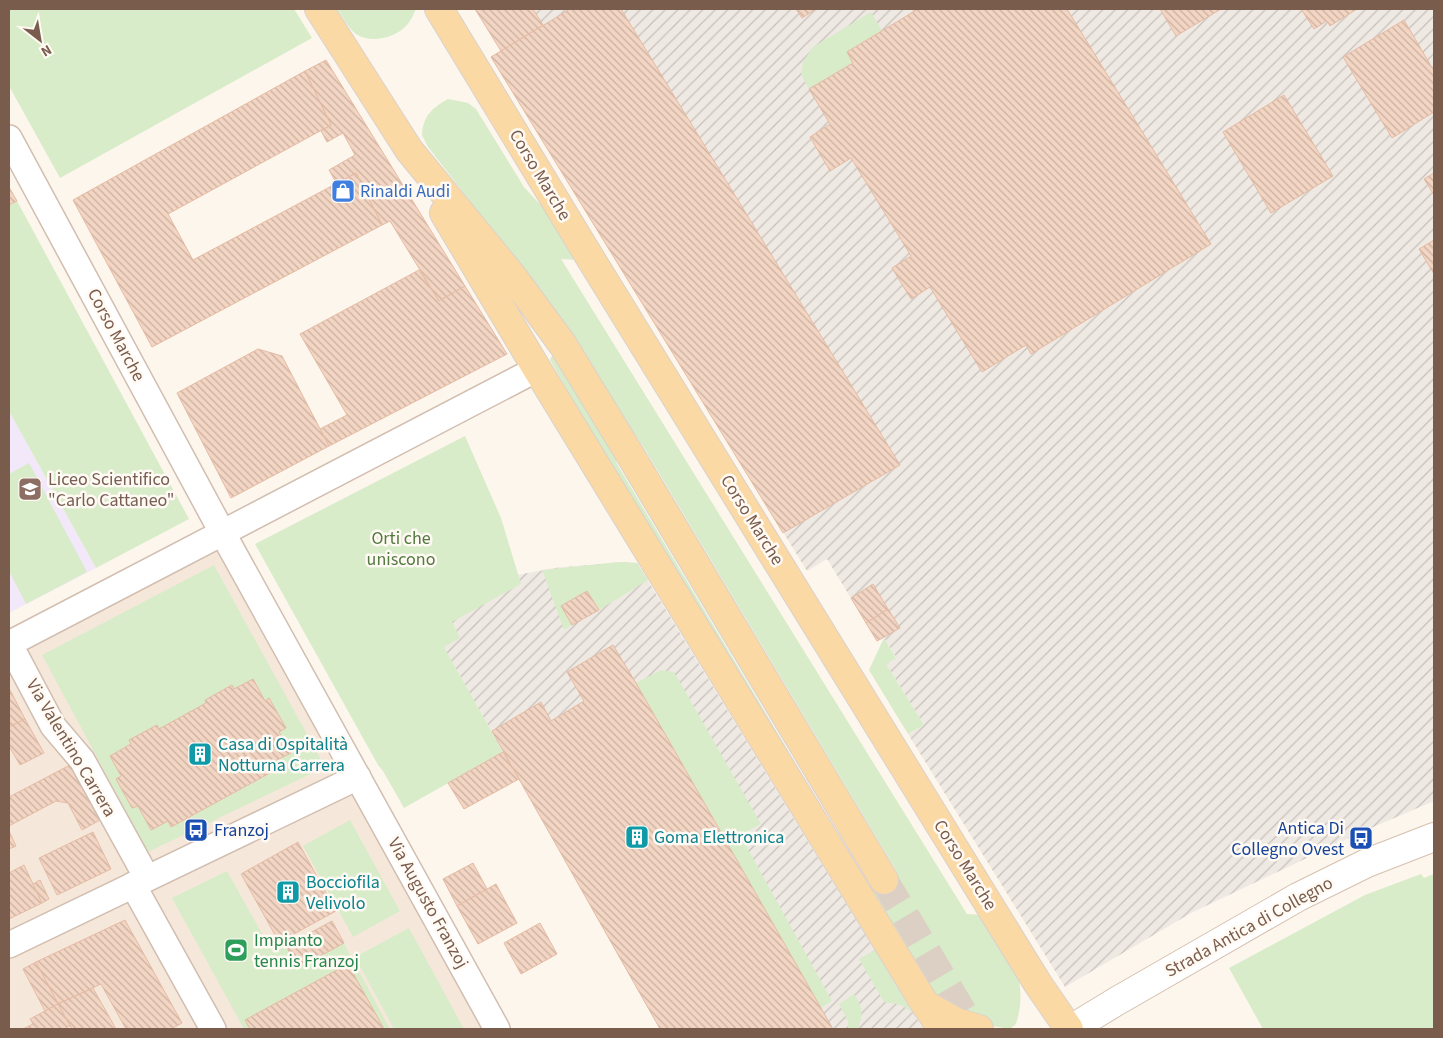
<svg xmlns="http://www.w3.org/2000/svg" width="1443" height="1038" viewBox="0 0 1443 1038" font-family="'Source Sans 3',sans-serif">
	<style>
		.residential { fill: #f5e8da }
		.industrial { fill: url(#industrial-furrows) }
		.education { fill: #f3e8fa }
		.green { fill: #d8ecc9 }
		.building { fill: url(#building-back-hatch); stroke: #e6bba3 }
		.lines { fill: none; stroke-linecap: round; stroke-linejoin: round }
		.primary-tunnel { stroke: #dcd0c4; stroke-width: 28; stroke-dasharray: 28 14; stroke-linecap: butt }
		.minor-casing { stroke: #d1beb0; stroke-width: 28 }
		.secondary-casing { stroke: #d6c0b0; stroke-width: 30 }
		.primary-casing { stroke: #dad1cd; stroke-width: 30 }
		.minor { stroke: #fff; stroke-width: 25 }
		.secondary { stroke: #fff; stroke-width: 28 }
		.primary { stroke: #fbd9a5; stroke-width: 28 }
		.labels { text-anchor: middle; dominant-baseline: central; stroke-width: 5; stroke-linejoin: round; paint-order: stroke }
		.street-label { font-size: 18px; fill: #7a5c4d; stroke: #fffaf3 }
		.shop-label { font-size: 18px; fill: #366cbe; stroke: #fffaf3; text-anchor: start }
		.education-label { font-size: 18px; fill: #785e54; stroke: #fffaf3; text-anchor: start }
		.park-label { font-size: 18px; fill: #537a41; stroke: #fffaf3 }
		.culture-label { font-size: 18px; fill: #0d838f; stroke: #fffaf3; text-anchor: start }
		.transit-label { font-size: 18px; fill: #164399; stroke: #fffaf3; text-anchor: end }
		.leisure-label { font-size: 18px; fill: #27864d; stroke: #fffaf3; text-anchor: start }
	</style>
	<defs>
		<pattern id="industrial-furrows" width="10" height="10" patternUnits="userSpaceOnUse" patternTransform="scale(1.25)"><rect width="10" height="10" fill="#efe9e4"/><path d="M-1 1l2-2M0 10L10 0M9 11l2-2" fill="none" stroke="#c7c0bb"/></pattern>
		<pattern id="building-back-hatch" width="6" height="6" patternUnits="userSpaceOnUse" patternTransform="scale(1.25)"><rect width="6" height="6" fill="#f3d5c3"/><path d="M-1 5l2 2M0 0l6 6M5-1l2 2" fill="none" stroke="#cab0a1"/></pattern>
	</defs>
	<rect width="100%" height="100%" fill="#fdf6ec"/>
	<path class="residential" d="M222 532 498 1029H9V643Z"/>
	<g class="industrial">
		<path d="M475 9H1434V801L1364 831 1191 913 1065 987 908 734 924 725 886 664 896 657 884 638 877 641 827 559 807 571 491 57 501 51Z"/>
		<path d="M621 562 637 563 923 1029H660L426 616 461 596 517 575 554 568Z"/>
	</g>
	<path class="education" d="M9 411 96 568 9 613Z"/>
	<g class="green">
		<path d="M9 9H294L312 38 60 178 9 86Z"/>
		<path d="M337 9H416C413 15 411 21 406 26 395 38 370 44 356 34 347 27 343 17 337 9Z"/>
		<path d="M871 12 882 31 847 52 853 63 809 89 801 74 803 62 813 47Z"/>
		<path d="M448 99 468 103 476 109 524 187 548 213 582 260 561 259 967 914 986 915C1009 953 1030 978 1016 1024L1010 1029 986 1025 930 995 612 468 550 360 552 356 557 359 612 447 617 464 870 888 897 872 644 448 532 281 428 147 422 135C423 116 432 108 448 99Z"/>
		<path d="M17 201 189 519 96 568 9 411V205Z"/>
		<path d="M465 436 501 518 521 584 452 622 460 638 444 647 503 752 404 808 383 771 378 765 255 544Z"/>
		<path d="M29 463 87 572 26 604 9 571V474Z"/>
		<path d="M621 562 637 563 648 580 599 610 587 591 561 606 572 625 564 630 542 570Z"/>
		<path d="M214 565 325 767 148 852 42 655Z"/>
		<path d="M884 638 896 658 886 664 924 725 908 734 869 670Z"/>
		<path d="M661 670 674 672 761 824 740 835 832 1001 821 1008 636 683Z"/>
		<path d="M350 820 400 911 353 937 303 846Z"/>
		<path d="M227 871 273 953 332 921 390 1029H244L172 898Z"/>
		<path d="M1421 874 1424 878 1434 874V1029H1263L1229 968 1365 895Z"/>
		<path d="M409 928 464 1029H394L355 957Z"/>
		<path d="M875 950 912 1012 901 1005 884 1002 859 959Z"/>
		<path d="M854 994C863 1008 863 1013 858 1029H848V1021L839 1004Z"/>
	</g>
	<g class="building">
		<path d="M475 9H533L543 25 501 51Z"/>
		<path d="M570 9H621L900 465 783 533 491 57Z"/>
		<path d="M796 9H816L802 18Z"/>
		<path d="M918 9H1067L1211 244 1031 354 1026 345 982 372 930 287 911 299 892 268 911 256 851 158 830 171 810 137 830 124 809 89 853 63 847 52Z"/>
		<path d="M1160 9H1221L1176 36Z"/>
		<path d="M1301 9H1357L1330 26 1327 21 1314 29Z"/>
		<path d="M1404 20 1434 71V112L1392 138 1343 57Z"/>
		<path d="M326 60 465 286 439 301 390 221 382 225 356 173 337 184 329 170 355 155 343 133 327 142 321 131 331 125 305 71Z"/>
		<path d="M305 71 331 125 168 214 193 260 356 173 382 225 152 347 73 200Z"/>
		<path d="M1284 95 1333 176 1271 213 1223 132Z"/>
		<path d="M1434 173V195L1424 179Z"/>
		<path d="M9 187 17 201 9 205Z"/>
		<path d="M1434 240V274L1419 249Z"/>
		<path d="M419 270 439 301 465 286 507 354 329 446 320 429 347 415 300 334Z"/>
		<path d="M258 349 282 356 329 446 231 498 177 393Z"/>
		<path d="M873 584 888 609 866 623 851 598Z"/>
		<path d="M587 591 599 610 572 625 561 606Z"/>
		<path d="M888 609 900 628 877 641 866 623Z"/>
		<path d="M613 645 636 683 833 1029H660L492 731 541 702 551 721 584 701 567 672Z"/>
		<path d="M253 679 265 701 269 698 286 728 279 732 291 753 275 761 279 768 171 827 168 821 151 830 138 806 132 808 116 779 121 776 110 756 131 744 129 740 157 725 159 729 206 703 205 700 232 685 234 689Z"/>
		<path d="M9 688 25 719 9 727Z"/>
		<path d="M25 719 44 753 20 765 9 746V727Z"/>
		<path d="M503 752 519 779 464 809 448 783Z"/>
		<path d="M70 765 100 820 82 830 68 803 56 801 9 826V797Z"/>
		<path d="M9 831 16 846 9 849Z"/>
		<path d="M93 832 111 869 57 895 39 858Z"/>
		<path d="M298 842 336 911 279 942 241 874Z"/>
		<path d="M473 863 487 889 457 906 443 879Z"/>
		<path d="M24 865 42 903 9 919V873Z"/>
		<path d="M40 880 49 899 42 903 33 884Z"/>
		<path d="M496 884 517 923 478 944 457 906Z"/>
		<path d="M125 920 182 1023 171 1029H126L101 984 58 1004 36 962Z"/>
		<path d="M332 921 344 943 298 968 286 946Z"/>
		<path d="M540 923 557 954 521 974 504 943Z"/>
		<path d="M36 962 58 1004 45 1011 23 969Z"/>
		<path d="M348 964 384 1029H250L245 1020Z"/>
		<path d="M93 988 116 1029H72L58 1004Z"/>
		<path d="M58 1004 70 1026 64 1029H23L33 1024 30 1019Z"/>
	</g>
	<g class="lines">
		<path class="primary-tunnel" d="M884 880 973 1029"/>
		<g class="minor-casing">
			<g id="minor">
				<path d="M9 138 222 532 497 1029"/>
				<path d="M9 643 53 726 82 760 147 878"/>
				<path d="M9 644 537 369"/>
				<path d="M133 885 213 1029"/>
				<path d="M9 945 358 777"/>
			</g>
		</g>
		<g class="secondary-casing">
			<path id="secondary" d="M1071 1029 1117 1001 1298 897 1367 863 1434 837"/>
		</g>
		<g class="primary-casing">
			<g id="primary">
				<path d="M319 9 409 150 513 277 563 345 629 453 884 880"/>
				<path d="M439 9 592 261 1038 984 1069 1029"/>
				<path d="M444 213 537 369 925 1004 942 1029"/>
				<path d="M928 1006 956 1022 979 1029"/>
			</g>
		</g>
		<use href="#minor" class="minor"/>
		<use href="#secondary" class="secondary"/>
		<use href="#primary" class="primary"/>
	</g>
	<defs>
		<g id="shop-square" transform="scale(1.25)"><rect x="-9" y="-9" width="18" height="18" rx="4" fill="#3f7fe0" stroke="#fffaf3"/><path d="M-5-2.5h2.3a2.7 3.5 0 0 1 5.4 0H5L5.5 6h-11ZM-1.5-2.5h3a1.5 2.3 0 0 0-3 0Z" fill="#fff"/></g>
		<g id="school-square" transform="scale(1.25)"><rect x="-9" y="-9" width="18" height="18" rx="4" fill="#8d6e63" stroke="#fffaf3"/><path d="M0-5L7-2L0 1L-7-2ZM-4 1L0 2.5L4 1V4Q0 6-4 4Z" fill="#fff"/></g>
		<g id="building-square" transform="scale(1.25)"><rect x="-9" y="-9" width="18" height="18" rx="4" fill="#0f9aa8" stroke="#fffaf3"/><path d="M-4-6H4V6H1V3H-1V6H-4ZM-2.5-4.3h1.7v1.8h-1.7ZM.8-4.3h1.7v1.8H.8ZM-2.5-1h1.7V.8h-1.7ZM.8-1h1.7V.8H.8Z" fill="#fff"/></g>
		<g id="bus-square" transform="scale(1.25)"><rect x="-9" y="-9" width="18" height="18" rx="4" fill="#1a4fb4" stroke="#fffaf3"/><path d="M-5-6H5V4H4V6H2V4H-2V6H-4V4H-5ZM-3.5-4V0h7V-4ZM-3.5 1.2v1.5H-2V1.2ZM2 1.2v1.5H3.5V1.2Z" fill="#fff"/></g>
		<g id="stadium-square" transform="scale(1.25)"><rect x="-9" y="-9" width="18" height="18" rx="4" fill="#2e9e5b" stroke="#fffaf3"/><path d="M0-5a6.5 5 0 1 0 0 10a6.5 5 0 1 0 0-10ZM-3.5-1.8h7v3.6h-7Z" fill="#fff"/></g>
	</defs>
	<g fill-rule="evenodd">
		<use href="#shop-square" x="343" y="191"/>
		<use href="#school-square" x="30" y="489"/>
		<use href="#building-square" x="200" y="754"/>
		<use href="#bus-square" x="196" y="830"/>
		<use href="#building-square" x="637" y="837"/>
		<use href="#bus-square" x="1361" y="838"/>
		<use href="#building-square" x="288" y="892"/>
		<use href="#stadium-square" x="236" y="950"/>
	</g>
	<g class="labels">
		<g class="street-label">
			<text transform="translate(540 175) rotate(59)">Corso Marche</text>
			<text transform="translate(116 335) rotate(62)">Corso Marche</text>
			<text transform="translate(752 520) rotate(58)">Corso Marche</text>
			<text transform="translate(71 748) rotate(59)">Via Valentino Carrera</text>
			<text transform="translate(965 865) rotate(58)">Corso Marche</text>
			<text transform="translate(428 903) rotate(61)">Via Augusto Franzoj</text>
			<text transform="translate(1249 927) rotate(-29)">Strada Antica di Collegno</text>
		</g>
		<g class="shop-label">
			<text x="360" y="191">Rinaldi Audi</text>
		</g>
		<g class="education-label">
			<text x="48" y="479">Liceo Scientifico<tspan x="48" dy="21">"Carlo Cattaneo"</tspan></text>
		</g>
		<g class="park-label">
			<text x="401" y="538">Orti che<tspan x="401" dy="21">uniscono</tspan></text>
		</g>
		<g class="culture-label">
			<text x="218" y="744">Casa di Ospitalità<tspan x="218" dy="21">Notturna Carrera</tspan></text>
			<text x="654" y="837">Goma Elettronica</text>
			<text x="306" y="882">Bocciofila<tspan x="306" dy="21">Velivolo</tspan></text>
		</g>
		<g class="transit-label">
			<text x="1344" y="828">Antica Di<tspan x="1344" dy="21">Collegno Ovest</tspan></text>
			<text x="214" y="830" text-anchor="start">Franzoj</text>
		</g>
		<g class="leisure-label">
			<text x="254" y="940">Impianto<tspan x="254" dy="21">tennis Franzoj</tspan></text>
		</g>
	</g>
	<rect width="1443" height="1038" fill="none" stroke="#7a5c4d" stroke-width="20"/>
	<g transform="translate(40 40) rotate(149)" stroke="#fffaf3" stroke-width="4" paint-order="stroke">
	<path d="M0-4L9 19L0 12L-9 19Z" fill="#7a5c4d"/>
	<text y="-8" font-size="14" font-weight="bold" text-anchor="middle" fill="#7a5c4d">N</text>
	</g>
</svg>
